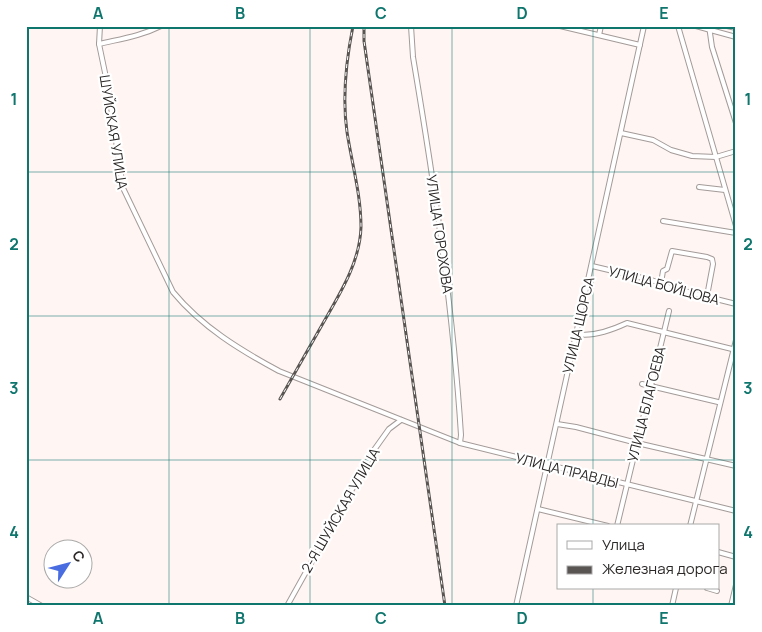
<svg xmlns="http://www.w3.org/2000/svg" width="762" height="632" viewBox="0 0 762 632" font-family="Manrope,sans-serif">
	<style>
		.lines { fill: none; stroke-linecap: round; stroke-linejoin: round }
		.minor-casing { stroke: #a39b99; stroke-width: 6 }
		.minor { stroke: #fff; stroke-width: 4 }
		.rail-casing { stroke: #595553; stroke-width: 3 }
		.rail { stroke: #fff; stroke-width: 1; stroke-dasharray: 4; stroke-linecap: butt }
		.grid { fill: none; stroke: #0f766e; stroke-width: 1; stroke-opacity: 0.55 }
		.labels { text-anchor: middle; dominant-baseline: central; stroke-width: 4.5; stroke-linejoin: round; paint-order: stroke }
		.street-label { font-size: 14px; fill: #2b2827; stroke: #fff }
		.neatline { fill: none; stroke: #0f766e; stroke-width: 2 }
		.grid-label { font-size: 16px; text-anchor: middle; font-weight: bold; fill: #0f766e }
	</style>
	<rect width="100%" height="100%" fill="#fff6f3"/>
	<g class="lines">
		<g class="minor-casing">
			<g id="minor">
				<path d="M100 26 99 44 108 87 123 188 173 292C202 327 240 350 279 371L460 443 736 511"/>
				<path d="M411 26 413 57C434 182 453 308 461 435L460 443"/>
				<path d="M560 26 640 45"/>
				<path d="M678 26 736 226"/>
				<path d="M696 26 736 37"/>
				<path d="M709 26 712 47 736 123"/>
				<path d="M727 26 736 28"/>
				<path d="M599 35 601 26"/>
				<path d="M99 44C120 39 141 36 161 26"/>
				<path d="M621 133 653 140 671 150 692 156 716 157 736 151"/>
				<path d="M699 187 725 190"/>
				<path d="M663 221 736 233"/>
				<path d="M592 266 651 280 661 283 664 286 736 304"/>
				<path d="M661 283 663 271 667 269 672 251 707 257 712 259 713 264 707 296"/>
				<path d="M577 334C593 337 612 330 627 323L736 350"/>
				<path d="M642 384 718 402"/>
				<path d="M557 424 576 427 637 443 736 466"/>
				<path d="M538 509 608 526"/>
				<path d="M617 526 669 311"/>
				<path d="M690 526 736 340"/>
				<path d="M718 552 736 557"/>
				<path d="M707 588 717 591"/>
				<path d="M26 597 42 606"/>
				<path d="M287 606 374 450 389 429 401 420"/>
				<path d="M516 606 644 26"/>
				<path d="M672 606 676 588"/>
				<path d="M731 606 736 585"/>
			</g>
		</g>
		<use href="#minor" class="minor"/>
		<g class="rail-casing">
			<g id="rail">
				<path d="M364 26V41L445 606"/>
				<path d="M280 399C294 374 308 350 322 325 339 295 360 263 361 227 361 195 352 164 347 132 342 97 346 61 353 26"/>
			</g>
		</g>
		<use href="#rail" class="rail"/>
	</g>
	<path class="grid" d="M169 26V606M310 26V606M452 26V606M593 26V526M26 172H736M26 316H736M26 460H736M593 588V606"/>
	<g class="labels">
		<g class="street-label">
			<text transform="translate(114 132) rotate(81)">ШУЙСКАЯ УЛИЦА</text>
			<text transform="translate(440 234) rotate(82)">УЛИЦА ГОРОХОВА</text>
			<text transform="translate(664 285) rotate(15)">УЛИЦА БОЙЦОВА</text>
			<text transform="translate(578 325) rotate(-77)">УЛИЦА ЩОРСА</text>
			<text transform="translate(646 404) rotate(-76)">УЛИЦА БЛАГОЕВА</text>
			<text transform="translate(567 470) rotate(14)">УЛИЦА ПРАВДЫ</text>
			<text transform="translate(340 510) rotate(-60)">2-Я ШУЙСКАЯ УЛИЦА</text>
		</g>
	</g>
	<rect width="762" height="632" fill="none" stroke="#ffffff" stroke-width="55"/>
	<rect x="557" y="524" width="162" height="65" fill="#ffffff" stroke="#aaa9a9"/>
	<rect x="567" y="541" width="25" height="8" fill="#ffffff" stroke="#aaa9a9"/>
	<text x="602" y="550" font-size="15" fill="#2b2827">Улица</text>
	<rect x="567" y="566" width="25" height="8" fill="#595553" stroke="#aaa9a9"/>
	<text x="602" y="574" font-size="15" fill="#2b2827">Железная дорога</text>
	<g transform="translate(68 564) rotate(54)"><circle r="24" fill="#ffffff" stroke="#aaa9a9"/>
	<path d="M0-4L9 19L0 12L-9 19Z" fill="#496de0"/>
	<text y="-8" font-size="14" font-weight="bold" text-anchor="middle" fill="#2b2827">С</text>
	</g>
	<rect x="28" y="28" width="706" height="576" class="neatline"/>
	<g class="grid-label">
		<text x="98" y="19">A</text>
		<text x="240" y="19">B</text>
		<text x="381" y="19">C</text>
		<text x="522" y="19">D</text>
		<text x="664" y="19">E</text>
		<text x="14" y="105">1</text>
		<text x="748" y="105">1</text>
		<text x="14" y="250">2</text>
		<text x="748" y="250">2</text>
		<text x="14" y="394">3</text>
		<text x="748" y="394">3</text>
		<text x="14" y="538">4</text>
		<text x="748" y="538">4</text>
		<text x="98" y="624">A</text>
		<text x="240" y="624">B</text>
		<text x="381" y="624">C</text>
		<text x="522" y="624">D</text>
		<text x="664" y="624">E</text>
	</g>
</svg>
